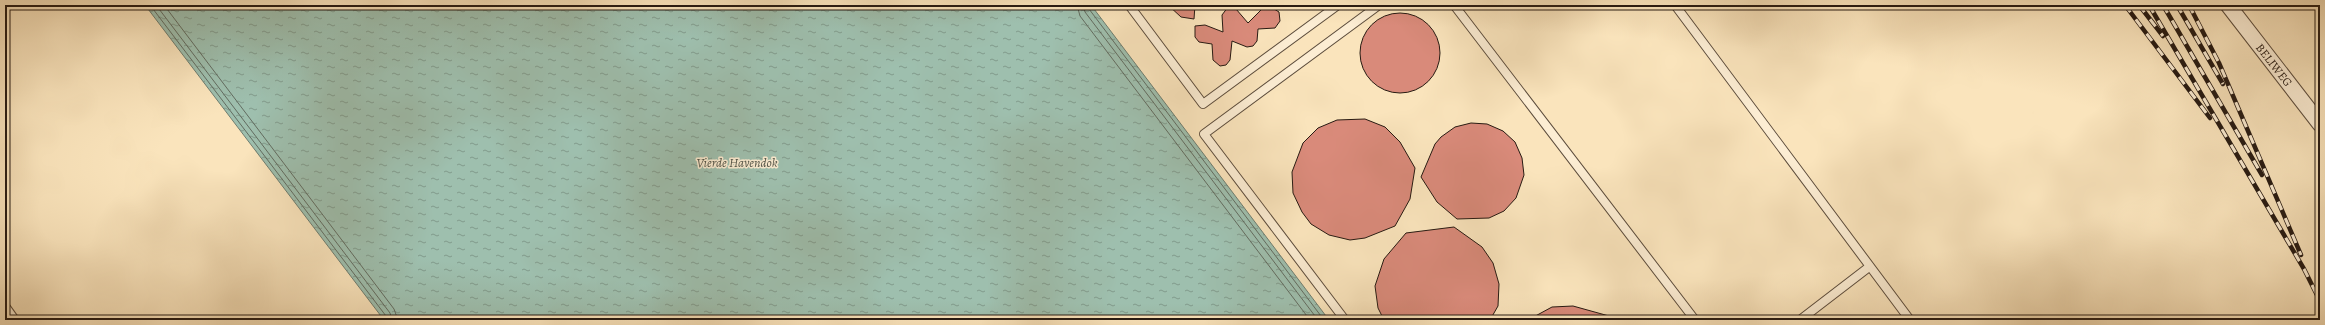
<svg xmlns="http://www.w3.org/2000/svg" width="2325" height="325" viewBox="0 0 2325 325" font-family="Alegreya,serif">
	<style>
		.water { fill: url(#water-ripples); stroke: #6e7d70 }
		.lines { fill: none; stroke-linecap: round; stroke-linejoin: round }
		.shore { stroke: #626c60; stroke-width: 1 }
		.building { fill: #d98a7a; stroke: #271a12 }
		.service-casing { stroke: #5c4c3c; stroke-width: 10 }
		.minor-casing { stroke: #5c4c3c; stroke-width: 17 }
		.service { stroke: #fcedd3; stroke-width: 8 }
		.minor { stroke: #fcedd3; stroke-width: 15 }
		.rail-casing { stroke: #271a12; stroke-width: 4.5 }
		.rail { stroke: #fcedd3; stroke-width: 3; stroke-dasharray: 9; stroke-linecap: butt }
		.labels { text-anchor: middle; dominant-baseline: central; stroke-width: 3; stroke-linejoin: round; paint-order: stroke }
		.street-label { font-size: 12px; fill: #271a12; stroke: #fcedd3 }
		.water-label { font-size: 13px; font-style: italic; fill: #515449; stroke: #fcedd3 }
	</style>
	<defs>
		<pattern id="water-ripples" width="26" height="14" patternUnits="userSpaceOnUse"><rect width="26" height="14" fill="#9ebfae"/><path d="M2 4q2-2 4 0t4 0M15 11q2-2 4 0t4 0" fill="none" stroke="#819a8c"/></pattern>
	</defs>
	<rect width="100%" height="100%" fill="#fae4bc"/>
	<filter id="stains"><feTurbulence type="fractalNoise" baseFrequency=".005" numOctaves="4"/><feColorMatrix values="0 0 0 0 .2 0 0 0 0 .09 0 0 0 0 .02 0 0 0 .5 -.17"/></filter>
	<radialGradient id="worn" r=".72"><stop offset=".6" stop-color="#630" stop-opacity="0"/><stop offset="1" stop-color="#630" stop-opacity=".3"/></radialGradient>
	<path class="water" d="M145 5H1091L1329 320H384Z"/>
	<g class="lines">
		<g class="shore">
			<path d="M150 5 386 316 387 320"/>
			<path d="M156 5 390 313 392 320"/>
			<path d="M164 5 394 309 398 320"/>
			<path d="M1077 5 1080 16 1310 320"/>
			<path d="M1083 5 1085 12 1318 320"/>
			<path d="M1088 5 1089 9 1324 320"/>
		</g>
	</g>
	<g class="building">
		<path d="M1168 5H1195L1194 19 1181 17Z"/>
		<path d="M1228 7 1236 9 1248 23 1262 9 1271 7 1279 12 1280 21 1275 28 1258 29 1257 41 1253 46 1247 47 1232 41 1230 60 1226 65 1220 66 1213 60 1212 44 1199 42 1195 37V26L1205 25 1223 32 1222 15Z"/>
		<circle cx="1400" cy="53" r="40"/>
		<path d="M1365 119 1385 127 1400 142 1415 168 1410 199 1395 226 1365 238 1350 240 1329 235 1311 224 1302 212 1293 193 1292 172 1303 143 1318 128 1337 120Z"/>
		<path d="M1471 123 1487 124 1503 131 1515 142 1522 158 1524 175 1516 198 1504 211 1489 218 1457 219 1437 202 1421 177 1435 144 1441 137 1455 127Z"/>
		<path d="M1454 227 1482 247 1493 263 1499 284 1498 306 1490 320H1384L1378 308 1375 286 1384 259 1406 233Z"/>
		<path d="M1573 306 1609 316 1608 320H1528L1552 307Z"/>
	</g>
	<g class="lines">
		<g class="service-casing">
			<g id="service">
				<path d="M1129 5 1203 104 1338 5"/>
				<path d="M1454 5 1695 320"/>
				<path d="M1675 5 1910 320"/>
				<path d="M5 306 15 320"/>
				<path d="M1345 320 1204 134 1379 5"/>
				<path d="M1800 320 1869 267"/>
			</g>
		</g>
		<g class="minor-casing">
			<path id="minor" d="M2228 5 2320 124"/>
		</g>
		<use href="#service" class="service"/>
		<use href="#minor" class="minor"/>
		<g class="rail-casing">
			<g id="rail">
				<path d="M2125 5 2210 118"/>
				<path d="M2139 5 2163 36"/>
				<path d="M2149 5 2304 269 2320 301"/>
				<path d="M2163 5 2262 175"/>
				<path d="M2177 5 2223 84"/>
				<path d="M2189 5 2219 63 2301 255"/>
			</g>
		</g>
		<use href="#rail" class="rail"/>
	</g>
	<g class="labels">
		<g class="street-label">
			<text transform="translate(2274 65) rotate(52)">BELIWEG</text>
		</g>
		<g class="water-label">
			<text x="737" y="162">Vierde Havendok</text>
		</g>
	</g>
	<rect width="2325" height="325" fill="none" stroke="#fae4bc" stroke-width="20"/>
	<rect x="6" y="6" width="2313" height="313" fill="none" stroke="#271a12" stroke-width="2"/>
	<rect x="10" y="10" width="2305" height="305" fill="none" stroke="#271a12"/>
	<rect width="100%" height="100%" filter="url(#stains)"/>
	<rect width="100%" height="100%" fill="url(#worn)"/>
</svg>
